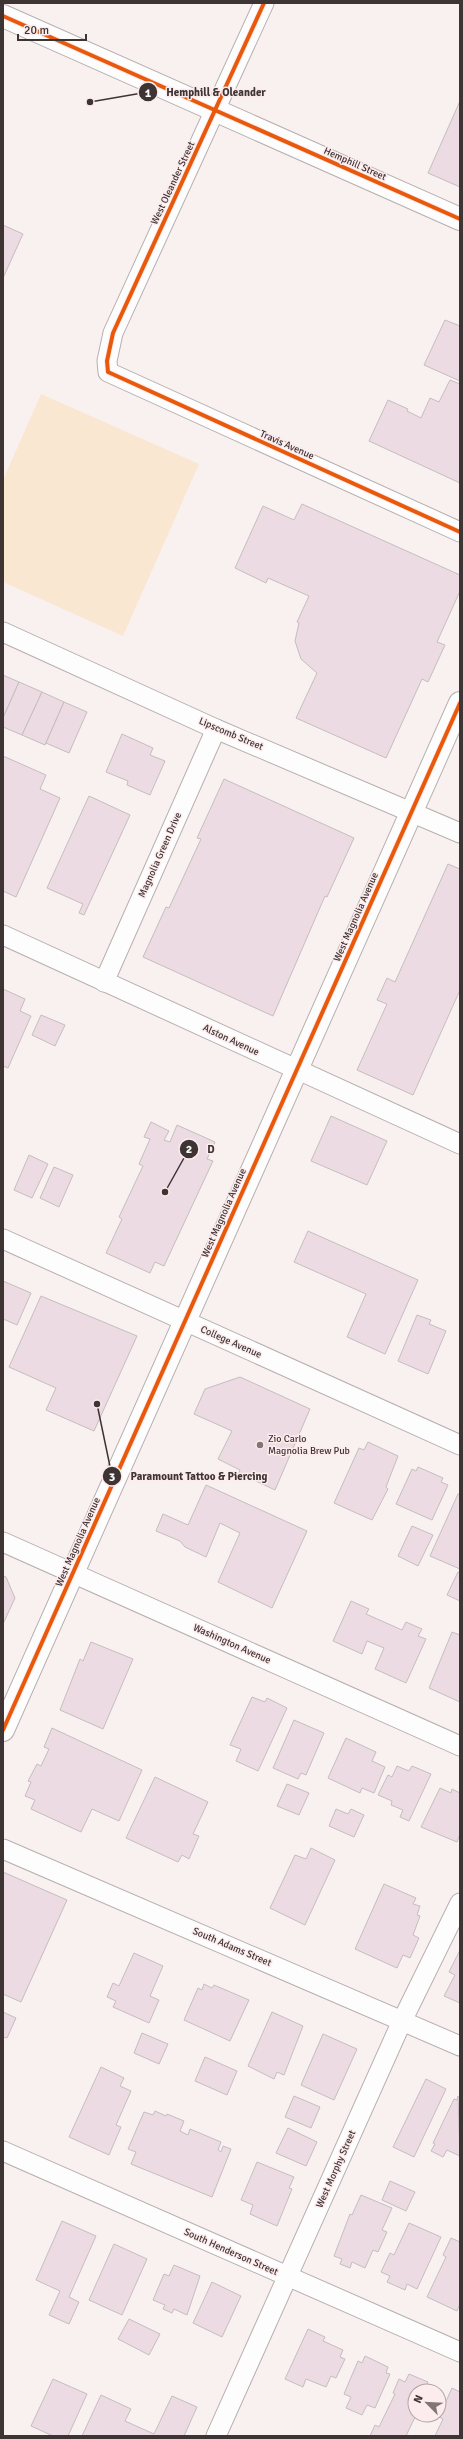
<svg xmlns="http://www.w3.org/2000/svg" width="463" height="2439" viewBox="0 0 463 2439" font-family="Signika,sans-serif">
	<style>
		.green { fill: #f9e7d2 }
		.building { fill: #eddbe3; stroke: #c5bdbf }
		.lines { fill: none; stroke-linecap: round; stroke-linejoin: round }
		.minor-casing { stroke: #b8afaf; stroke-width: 21 }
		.tertiary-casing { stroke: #b8afaf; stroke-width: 24 }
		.secondary-casing { stroke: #b8afaf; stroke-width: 24 }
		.minor { stroke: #fefdfd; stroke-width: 19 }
		.tertiary { stroke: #fefdfd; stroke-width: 22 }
		.secondary { stroke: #fefdfd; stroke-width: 22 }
		.cycleway-casing { stroke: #fdeced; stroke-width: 6 }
		.cycleway { stroke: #e8590c; stroke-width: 4 }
		.poi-dot { fill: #807676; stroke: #fdeced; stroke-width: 1.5 }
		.labels { text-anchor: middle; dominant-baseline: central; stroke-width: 3; stroke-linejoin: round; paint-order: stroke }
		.street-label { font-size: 10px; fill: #3f3434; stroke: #fdeced }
		.poi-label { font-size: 10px; fill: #3f3434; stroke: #fdeced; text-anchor: start }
		.leader { fill: none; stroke: #3f3434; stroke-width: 1.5 }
		.callout-dot { fill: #3f3434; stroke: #fdeced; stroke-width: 1.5 }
		.mark-label { font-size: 12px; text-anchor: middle; font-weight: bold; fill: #fff }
		.callout-label { font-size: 11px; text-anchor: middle; font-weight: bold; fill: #3f3434; stroke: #fdeced; stroke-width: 3; stroke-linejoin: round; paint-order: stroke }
	</style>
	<rect width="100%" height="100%" fill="#f9f0f0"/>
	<path class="green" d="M41 394 199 464 123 636 3 582V480Z"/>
	<g class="building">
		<path d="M460 101V187L428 173Z"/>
		<path d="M3 225 23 234 3 278Z"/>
		<path d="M445 320 460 326V381L424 365Z"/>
		<path d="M450 380 460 384V483L369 441 388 400 408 409 407 411 421 418 430 398 439 402Z"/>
		<path d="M302 504 460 575V591L437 642 445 645 428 682 422 679 386 758 296 718 317 673 301 659 295 641 299 623 297 622 309 596 268 578 266 583 235 568 263 506 294 520Z"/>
		<path d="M3 675 19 682 3 718Z"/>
		<path d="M19 682 42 692 22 735 3 727V718Z"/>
		<path d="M42 692 64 702 45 745 22 735Z"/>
		<path d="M64 702 87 712 69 753 46 743Z"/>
		<path d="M122 734 153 748 150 755 165 761 150 795 127 785 128 781 106 772Z"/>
		<path d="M3 756 46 775 40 789 60 798 16 897 3 891Z"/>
		<path d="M224 779 354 838 327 897 325 896 273 1016 143 957 166 907 169 908 201 839 197 838Z"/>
		<path d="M89 796 130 815 84 915 79 913 83 904 47 888Z"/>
		<path d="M448 864 460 869V990L413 1095 357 1070 387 1004 377 1000 387 978 395 982Z"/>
		<path d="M3 989 25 999 20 1011 31 1016 8 1068 3 1066Z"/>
		<path d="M41 1015 65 1025 55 1046 32 1035Z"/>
		<path d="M331 1116 387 1141 367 1185 311 1161Z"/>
		<path d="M151 1122 169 1131 164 1140 170 1142 177 1125 215 1142 207 1159 213 1161 164 1266 155 1262 150 1273 106 1253 122 1219 119 1217 143 1166 139 1164 150 1139 144 1137Z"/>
		<path d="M29 1155 48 1164 32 1198 14 1190Z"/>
		<path d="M54 1167 73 1175 59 1207 40 1198Z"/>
		<path d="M308 1231 418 1280 385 1354 347 1337 366 1294 294 1262Z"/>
		<path d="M3 1281 31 1293 17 1325 3 1319Z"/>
		<path d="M41 1296 137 1336 94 1431 46 1410 56 1388 9 1367Z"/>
		<path d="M417 1315 431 1320 429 1324 446 1331 428 1374 398 1361Z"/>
		<path d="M240 1377 310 1409 275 1490 239 1473 240 1470 218 1459 232 1431 194 1414 205 1389Z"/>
		<path d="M368 1442 398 1456 386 1487 388 1489 372 1520 334 1503 359 1448 364 1450Z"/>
		<path d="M418 1467 443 1478 441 1482 448 1485 432 1520 396 1504 412 1469 416 1471Z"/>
		<path d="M206 1485 307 1531 272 1608 218 1582 240 1533 220 1523 206 1557 185 1547 180 1541 156 1531 163 1514 188 1525Z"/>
		<path d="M458 1494H460V1569L430 1556Z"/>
		<path d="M412 1526 433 1535 418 1566 398 1556Z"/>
		<path d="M458 1572 460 1573V1601L447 1595Z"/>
		<path d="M3 1576 6 1577 15 1598 3 1624Z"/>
		<path d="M351 1601 369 1609 366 1614 402 1630 406 1622 422 1629 418 1636 426 1639 406 1683 375 1669 384 1648 367 1641 362 1654 333 1641Z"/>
		<path d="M452 1632 460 1635V1702L429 1688Z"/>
		<path d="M91 1642 133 1659 103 1729 60 1710 80 1659 83 1661Z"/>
		<path d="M252 1697 265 1702 267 1698 287 1708 258 1771 236 1761 241 1749 230 1745Z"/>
		<path d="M294 1720 324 1733 306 1775 301 1773 298 1779 273 1768Z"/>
		<path d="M52 1728 142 1770 119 1821 92 1809 81 1832 31 1809 35 1800 25 1796 31 1782 28 1781 37 1764 41 1766 49 1749 44 1747Z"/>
		<path d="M346 1738 376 1752 372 1761 385 1767 374 1793 362 1788 360 1793 328 1778Z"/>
		<path d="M397 1766 409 1771 412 1766 431 1774 409 1821 400 1817 403 1810 391 1805 392 1801 378 1795 388 1775 392 1777Z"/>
		<path d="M155 1777 208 1802 193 1834 199 1836 189 1859 182 1855 178 1862 126 1838Z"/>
		<path d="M287 1784 309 1793 299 1815 277 1806Z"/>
		<path d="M440 1788 451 1793 452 1789 460 1793V1834L457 1842 421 1827Z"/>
		<path d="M336 1809 348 1814 351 1809 364 1815 354 1837 329 1826Z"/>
		<path d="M311 1848 335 1860 305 1925 270 1908 295 1855 306 1859Z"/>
		<path d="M3 1872 67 1900 21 2002 3 1994Z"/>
		<path d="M384 1884 416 1898 413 1904 420 1906 417 1915 420 1916 413 1935 419 1938 410 1958 403 1955 397 1968 355 1949Z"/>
		<path d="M460 1950V2003L444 1996 455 1975 449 1972Z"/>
		<path d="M134 1953 163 1966 150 1996 159 2000 149 2023 113 2007 116 2001 107 1997 113 1983 119 1986Z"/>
		<path d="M204 1984 212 1988 214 1985 249 2000 230 2041 184 2020 198 1988 202 1990Z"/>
		<path d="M3 2012 16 2018 7 2038 3 2037Z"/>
		<path d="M272 2012 303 2026 284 2075 277 2072 274 2079 248 2066Z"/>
		<path d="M142 2033 168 2044 159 2064 134 2053Z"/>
		<path d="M323 2034 357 2049 334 2100 301 2085Z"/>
		<path d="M205 2057 237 2071 227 2095 195 2081Z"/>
		<path d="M101 2067 124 2078 120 2086 131 2091 116 2125 121 2127 109 2155 69 2137Z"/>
		<path d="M426 2079 446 2089 414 2157 393 2147Z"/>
		<path d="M294 2096 320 2107 311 2128 285 2117Z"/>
		<path d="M458 2096 460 2156 447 2150 443 2157 431 2151 435 2144 433 2143 454 2099 457 2100Z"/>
		<path d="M155 2111 166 2116 167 2114 184 2121 180 2131 188 2135 190 2129 221 2142 218 2150 221 2152 223 2146 231 2149 212 2197 131 2164 136 2152 128 2149 144 2112 153 2115Z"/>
		<path d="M288 2128 317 2142 306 2166 276 2153Z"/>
		<path d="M257 2162 294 2177 289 2188 292 2189 277 2226 250 2214 253 2205 241 2200Z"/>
		<path d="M390 2181 415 2192 406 2211 382 2200Z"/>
		<path d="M361 2195 392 2208 382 2230 387 2232 378 2252 373 2250 365 2268 352 2262 350 2268 340 2264 342 2259 334 2256 350 2214 352 2215Z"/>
		<path d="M62 2221 96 2236 69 2297 79 2302 69 2324 49 2315 60 2291 36 2280Z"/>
		<path d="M409 2223 441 2237 417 2289 407 2284 405 2290 387 2282 390 2276 381 2272 390 2253 394 2255Z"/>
		<path d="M451 2238 460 2242V2304L457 2311 427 2297 446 2257 443 2255Z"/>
		<path d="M114 2244 147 2259 122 2315 89 2300Z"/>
		<path d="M174 2265 200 2276 187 2315 174 2309 172 2313 163 2309 165 2305 153 2300 164 2274 169 2276Z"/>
		<path d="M212 2282 241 2296 222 2337 193 2323Z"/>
		<path d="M129 2319 160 2334 149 2355 118 2339Z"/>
		<path d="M308 2329 325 2337 323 2341 343 2350 340 2357 345 2359 336 2378 331 2376 326 2387 306 2379 303 2387 285 2379Z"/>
		<path d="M365 2356 388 2367 386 2373 390 2374 375 2408 367 2405 362 2415 346 2408 351 2397 344 2394 358 2361 362 2363Z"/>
		<path d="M409 2374 428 2382 425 2391H415L416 2415 406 2436H370L375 2425 379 2427 395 2394 393 2393 399 2379 405 2382Z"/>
		<path d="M53 2379 87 2394 68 2436H53L31 2426Z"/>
		<path d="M452 2388 460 2392V2436H435L443 2419 439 2417Z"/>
		<path d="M101 2395 131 2409 125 2421 154 2434 172 2396 197 2407 184 2436H82Z"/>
	</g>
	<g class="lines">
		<g class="minor-casing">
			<g id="minor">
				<path d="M264 3 113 333 107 361 108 372 460 532"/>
				<path d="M3 632 216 729 460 833"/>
				<path d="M3 935 460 1144"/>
				<path d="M104 982 216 729"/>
				<path d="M3 1239 460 1445"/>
				<path d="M3 1542 460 1746"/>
				<path d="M3 1849 460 2046"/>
				<path d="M3 2151 460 2352"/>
				<path d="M216 2436 402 2021 460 1903"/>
			</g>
		</g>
		<g class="tertiary-casing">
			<path id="tertiary" d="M3 1730 460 703"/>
		</g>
		<g class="secondary-casing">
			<path id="secondary" d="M3 16 460 219"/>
		</g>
		<use href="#minor" class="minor"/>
		<use href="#tertiary" class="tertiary"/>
		<use href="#secondary" class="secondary"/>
		<g class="cycleway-casing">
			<g id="cycleway">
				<path d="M264 3 113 333 107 361 108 372 460 532"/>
				<path d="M3 16 460 219"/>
				<path d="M3 1730 460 703"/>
			</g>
		</g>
		<use href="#cycleway" class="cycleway"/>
	</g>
	<circle class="poi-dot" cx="260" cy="1445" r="4"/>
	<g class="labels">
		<g class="street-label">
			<text transform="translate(355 164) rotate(24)">Hemphill Street</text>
			<text transform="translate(173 183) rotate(-65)">West Oleander Street</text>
			<text transform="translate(287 445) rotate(24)">Travis Avenue</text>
			<text transform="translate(231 734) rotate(23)">Lipscomb Street</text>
			<text transform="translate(160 855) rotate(-66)">Magnolia Green Drive</text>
			<text transform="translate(356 917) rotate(-66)">West Magnolia Avenue</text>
			<text transform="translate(231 1040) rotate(25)">Alston Avenue</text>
			<text transform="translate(224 1213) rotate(-66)">West Magnolia Avenue</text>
			<text transform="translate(231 1342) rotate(24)">College Avenue</text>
			<text transform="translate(78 1542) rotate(-66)">West Magnolia Avenue</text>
			<text transform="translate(232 1644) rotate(24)">Washington Avenue</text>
			<text transform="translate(232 1947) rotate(23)">South Adams Street</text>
			<text transform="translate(336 2169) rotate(-66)">West Morphy Street</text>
			<text transform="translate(231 2252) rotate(24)">South Henderson Street</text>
		</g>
		<g class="poi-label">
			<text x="268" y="1439">Zio Carlo<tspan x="268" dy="12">Magnolia Brew Pub</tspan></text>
		</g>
	</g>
	<path class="leader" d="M90 102L148 92M165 1192L189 1149M97 1404L112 1476"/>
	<g class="callout-dot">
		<circle cx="90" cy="102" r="4"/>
		<circle cx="165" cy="1192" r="4"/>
		<circle cx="97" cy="1404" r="4"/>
		<circle cx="148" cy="92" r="10"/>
		<circle cx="189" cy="1149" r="10"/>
		<circle cx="112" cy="1476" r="10"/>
	</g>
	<g class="mark-label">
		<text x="148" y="97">1</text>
		<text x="189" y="1153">2</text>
		<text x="112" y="1481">3</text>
	</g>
	<g class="callout-label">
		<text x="216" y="96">Hemphill &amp; Oleander</text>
		<text x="211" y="1153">D</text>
		<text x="199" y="1480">Paramount Tattoo &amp; Piercing</text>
	</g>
	<rect width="463" height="2439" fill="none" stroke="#3f3434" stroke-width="8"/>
	<g transform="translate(427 2403) rotate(294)"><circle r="19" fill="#fdeced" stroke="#b1a2a3"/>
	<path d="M0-3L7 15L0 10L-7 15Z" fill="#807676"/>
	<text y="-6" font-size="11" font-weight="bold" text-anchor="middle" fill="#3f3434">N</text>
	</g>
	<path d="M18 34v6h68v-6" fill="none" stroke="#3f3434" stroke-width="2"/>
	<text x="24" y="34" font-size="12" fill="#3f3434" stroke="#fdeced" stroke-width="3" paint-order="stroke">20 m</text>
</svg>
